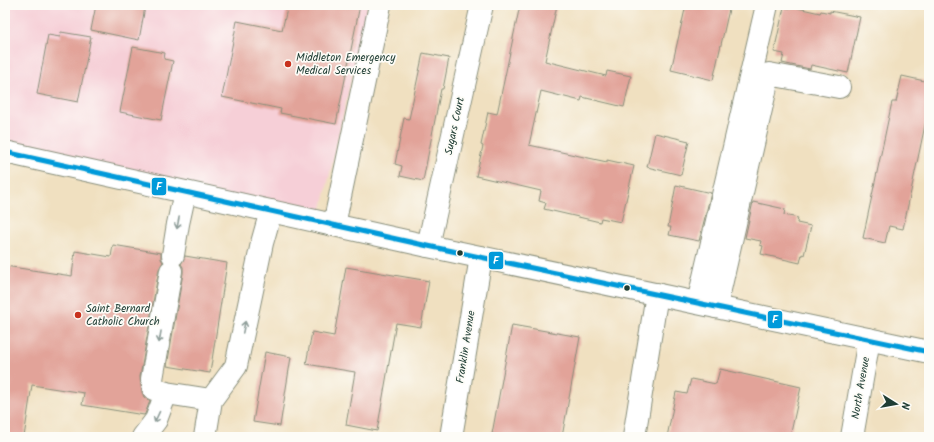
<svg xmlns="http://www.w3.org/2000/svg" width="934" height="442" viewBox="0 0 934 442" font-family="Kalam,sans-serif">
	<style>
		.built { fill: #f6cfd7 }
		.building { fill: #e2a399 }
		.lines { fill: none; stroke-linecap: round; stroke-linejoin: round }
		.minor-casing { stroke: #888e7a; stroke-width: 24 }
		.minor { stroke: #fff; stroke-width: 22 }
		.bus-1-casing { stroke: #fdfcf7; stroke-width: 8 }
		.bus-1 { stroke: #009ada; stroke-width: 5 }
		.oneway { stroke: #8f9e9a }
		.poi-dot { fill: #c8321e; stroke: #fdfcf7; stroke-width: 1.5 }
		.bus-dot { fill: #1f3d34; stroke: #fdfcf7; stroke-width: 1.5 }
		.labels { text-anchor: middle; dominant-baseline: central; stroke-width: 3.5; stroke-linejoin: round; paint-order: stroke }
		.poi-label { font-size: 11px; fill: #1f3d34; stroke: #fdfcf7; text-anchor: start }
		.street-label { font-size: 11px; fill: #1f3d34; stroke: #fdfcf7 }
		.line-badge { stroke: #fdfcf7; stroke-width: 1.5 }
		.badge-label { font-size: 11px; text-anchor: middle; font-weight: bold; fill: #fff }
	</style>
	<rect width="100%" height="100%" fill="#fdfcf7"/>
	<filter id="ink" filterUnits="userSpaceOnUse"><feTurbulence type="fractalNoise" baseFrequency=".025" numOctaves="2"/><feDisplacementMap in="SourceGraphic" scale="8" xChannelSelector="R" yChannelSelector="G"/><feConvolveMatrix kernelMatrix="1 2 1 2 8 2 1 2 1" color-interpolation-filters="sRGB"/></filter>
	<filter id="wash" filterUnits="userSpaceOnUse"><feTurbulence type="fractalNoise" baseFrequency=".012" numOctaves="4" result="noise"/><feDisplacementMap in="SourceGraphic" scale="16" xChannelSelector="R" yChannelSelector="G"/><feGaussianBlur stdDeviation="0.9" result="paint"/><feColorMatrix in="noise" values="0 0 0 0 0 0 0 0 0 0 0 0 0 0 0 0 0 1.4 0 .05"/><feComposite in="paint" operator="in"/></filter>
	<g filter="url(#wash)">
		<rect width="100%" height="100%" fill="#f0e0c0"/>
		<path class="built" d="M5 5H368L319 222 5 152Z"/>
		<g id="blocks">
			<g class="building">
				<path d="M96 5H133L145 7 139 40 91 30Z"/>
				<path d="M288 5H360L336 124 280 113 281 109 222 97 237 21 282 30Z"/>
				<path d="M520 5H557L545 61 606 76 607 71 631 76 624 107 582 97 581 101 541 91 529 145 607 162V160L634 166 621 222 601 218 600 222 544 209 546 203 539 201 541 191 476 176 483 146 481 145 488 112 497 114Z"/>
				<path d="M686 5H730L713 80 671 70Z"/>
				<path d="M784 7 792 9 793 7 820 13 821 11 830 13V11L860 17 848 73 811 65 810 69 782 63 784 54 774 52Z"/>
				<path d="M61 32 91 37 78 102 37 94 48 35 60 37Z"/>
				<path d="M133 47 165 53 164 59 173 61 161 120 120 112Z"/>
				<path d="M423 53 449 58 443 89H441L423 181 400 176 402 166 395 164 404 118 409 119Z"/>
				<path d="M902 76 929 82V106L903 229 889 226 885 243 863 238 892 102H896Z"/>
				<path d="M655 133 689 141 681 175 647 167Z"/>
				<path d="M676 185 711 193 699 241 669 235 671 227H668Z"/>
				<path d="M753 202 785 209 784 215 798 218 797 223 811 226 804 255 802 254 800 263 761 254 763 246 760 245 761 241 745 238Z"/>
				<path d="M113 245 161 253V259L163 262 159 269 140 377 142 392 144 397 150 401 145 414 144 415 82 405 84 393 32 385 24 437H5V266L72 276 75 251 111 257Z"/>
				<path d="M185 256 227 263 210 373 167 366 183 273V267L181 264Z"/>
				<path d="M346 267 429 281 421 327 396 323 377 431 346 425 355 372 306 364 312 332 334 336Z"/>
				<path d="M512 325 580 337 562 437H509L492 434Z"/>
				<path d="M265 352 291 357 280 426 253 422Z"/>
				<path d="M720 369 801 387 790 437H667L676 392 687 394 691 379 716 384Z"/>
			</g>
		</g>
	</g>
	<g filter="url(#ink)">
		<use href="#blocks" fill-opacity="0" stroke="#888e7a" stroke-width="1"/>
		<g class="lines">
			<g class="minor-casing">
				<g id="minor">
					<path d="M5 152 428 246 929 352"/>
					<path d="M334 225 380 5"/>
					<path d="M428 246 482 5"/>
					<path d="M173 255 178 224 185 192"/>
					<path d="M171 271 152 379 154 389 166 393 211 400"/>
					<path d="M698 303 767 5"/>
					<path d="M716 307 769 74 839 87"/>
					<path d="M143 437 156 420 166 393"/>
					<path d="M205 437 211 400 236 366 262 243 271 211"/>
					<path d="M451 437 481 257"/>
					<path d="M634 437 657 294"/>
					<path d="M852 437 869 339"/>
				</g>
			</g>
			<use href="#minor" class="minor"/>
			<g class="bus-1-casing">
				<path id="bus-1" d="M5 152 428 246 929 352"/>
			</g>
			<use href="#bus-1" class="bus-1"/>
		</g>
		<defs><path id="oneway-shaft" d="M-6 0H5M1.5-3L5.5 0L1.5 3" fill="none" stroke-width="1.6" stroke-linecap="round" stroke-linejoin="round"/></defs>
		<g class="oneway">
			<use href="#oneway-shaft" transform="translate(178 223) rotate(101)"/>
			<use href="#oneway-shaft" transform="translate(244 327) rotate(-78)"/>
			<use href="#oneway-shaft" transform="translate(160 337) rotate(100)"/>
			<use href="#oneway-shaft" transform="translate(157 417) rotate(115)"/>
		</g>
	</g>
	<g class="poi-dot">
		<circle cx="288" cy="64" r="4"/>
		<circle cx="78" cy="315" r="4"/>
	</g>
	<g class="bus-dot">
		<circle cx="460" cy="253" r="3.5"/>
		<circle cx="627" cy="288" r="3.5"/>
	</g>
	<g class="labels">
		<g class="poi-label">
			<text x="296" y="58">Middleton Emergency<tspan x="296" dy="13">Medical Services</tspan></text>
			<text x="86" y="309">Saint Bernard<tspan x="86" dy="13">Catholic Church</tspan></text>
		</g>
		<g class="street-label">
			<text transform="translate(455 126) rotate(-78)">Sugars Court</text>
			<text transform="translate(466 347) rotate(-81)">Franklin Avenue</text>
			<text transform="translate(861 388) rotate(-80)">North Avenue</text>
		</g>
	</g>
	<g class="line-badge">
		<rect x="151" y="177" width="16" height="19" rx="4" fill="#009ada"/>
		<rect x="488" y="251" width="16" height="19" rx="4" fill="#009ada"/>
		<rect x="767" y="310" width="16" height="19" rx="4" fill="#009ada"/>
	</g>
	<g class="badge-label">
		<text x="159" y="190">F</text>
		<text x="496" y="264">F</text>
		<text x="775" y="323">F</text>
	</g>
	<rect width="934" height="442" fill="none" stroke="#fdfcf7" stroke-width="20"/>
	<g transform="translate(896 404) rotate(101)" stroke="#fdfcf7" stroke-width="3" paint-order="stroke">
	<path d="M0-3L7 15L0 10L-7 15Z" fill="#1f3d34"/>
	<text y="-6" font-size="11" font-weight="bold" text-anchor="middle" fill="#1f3d34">N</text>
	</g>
</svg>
